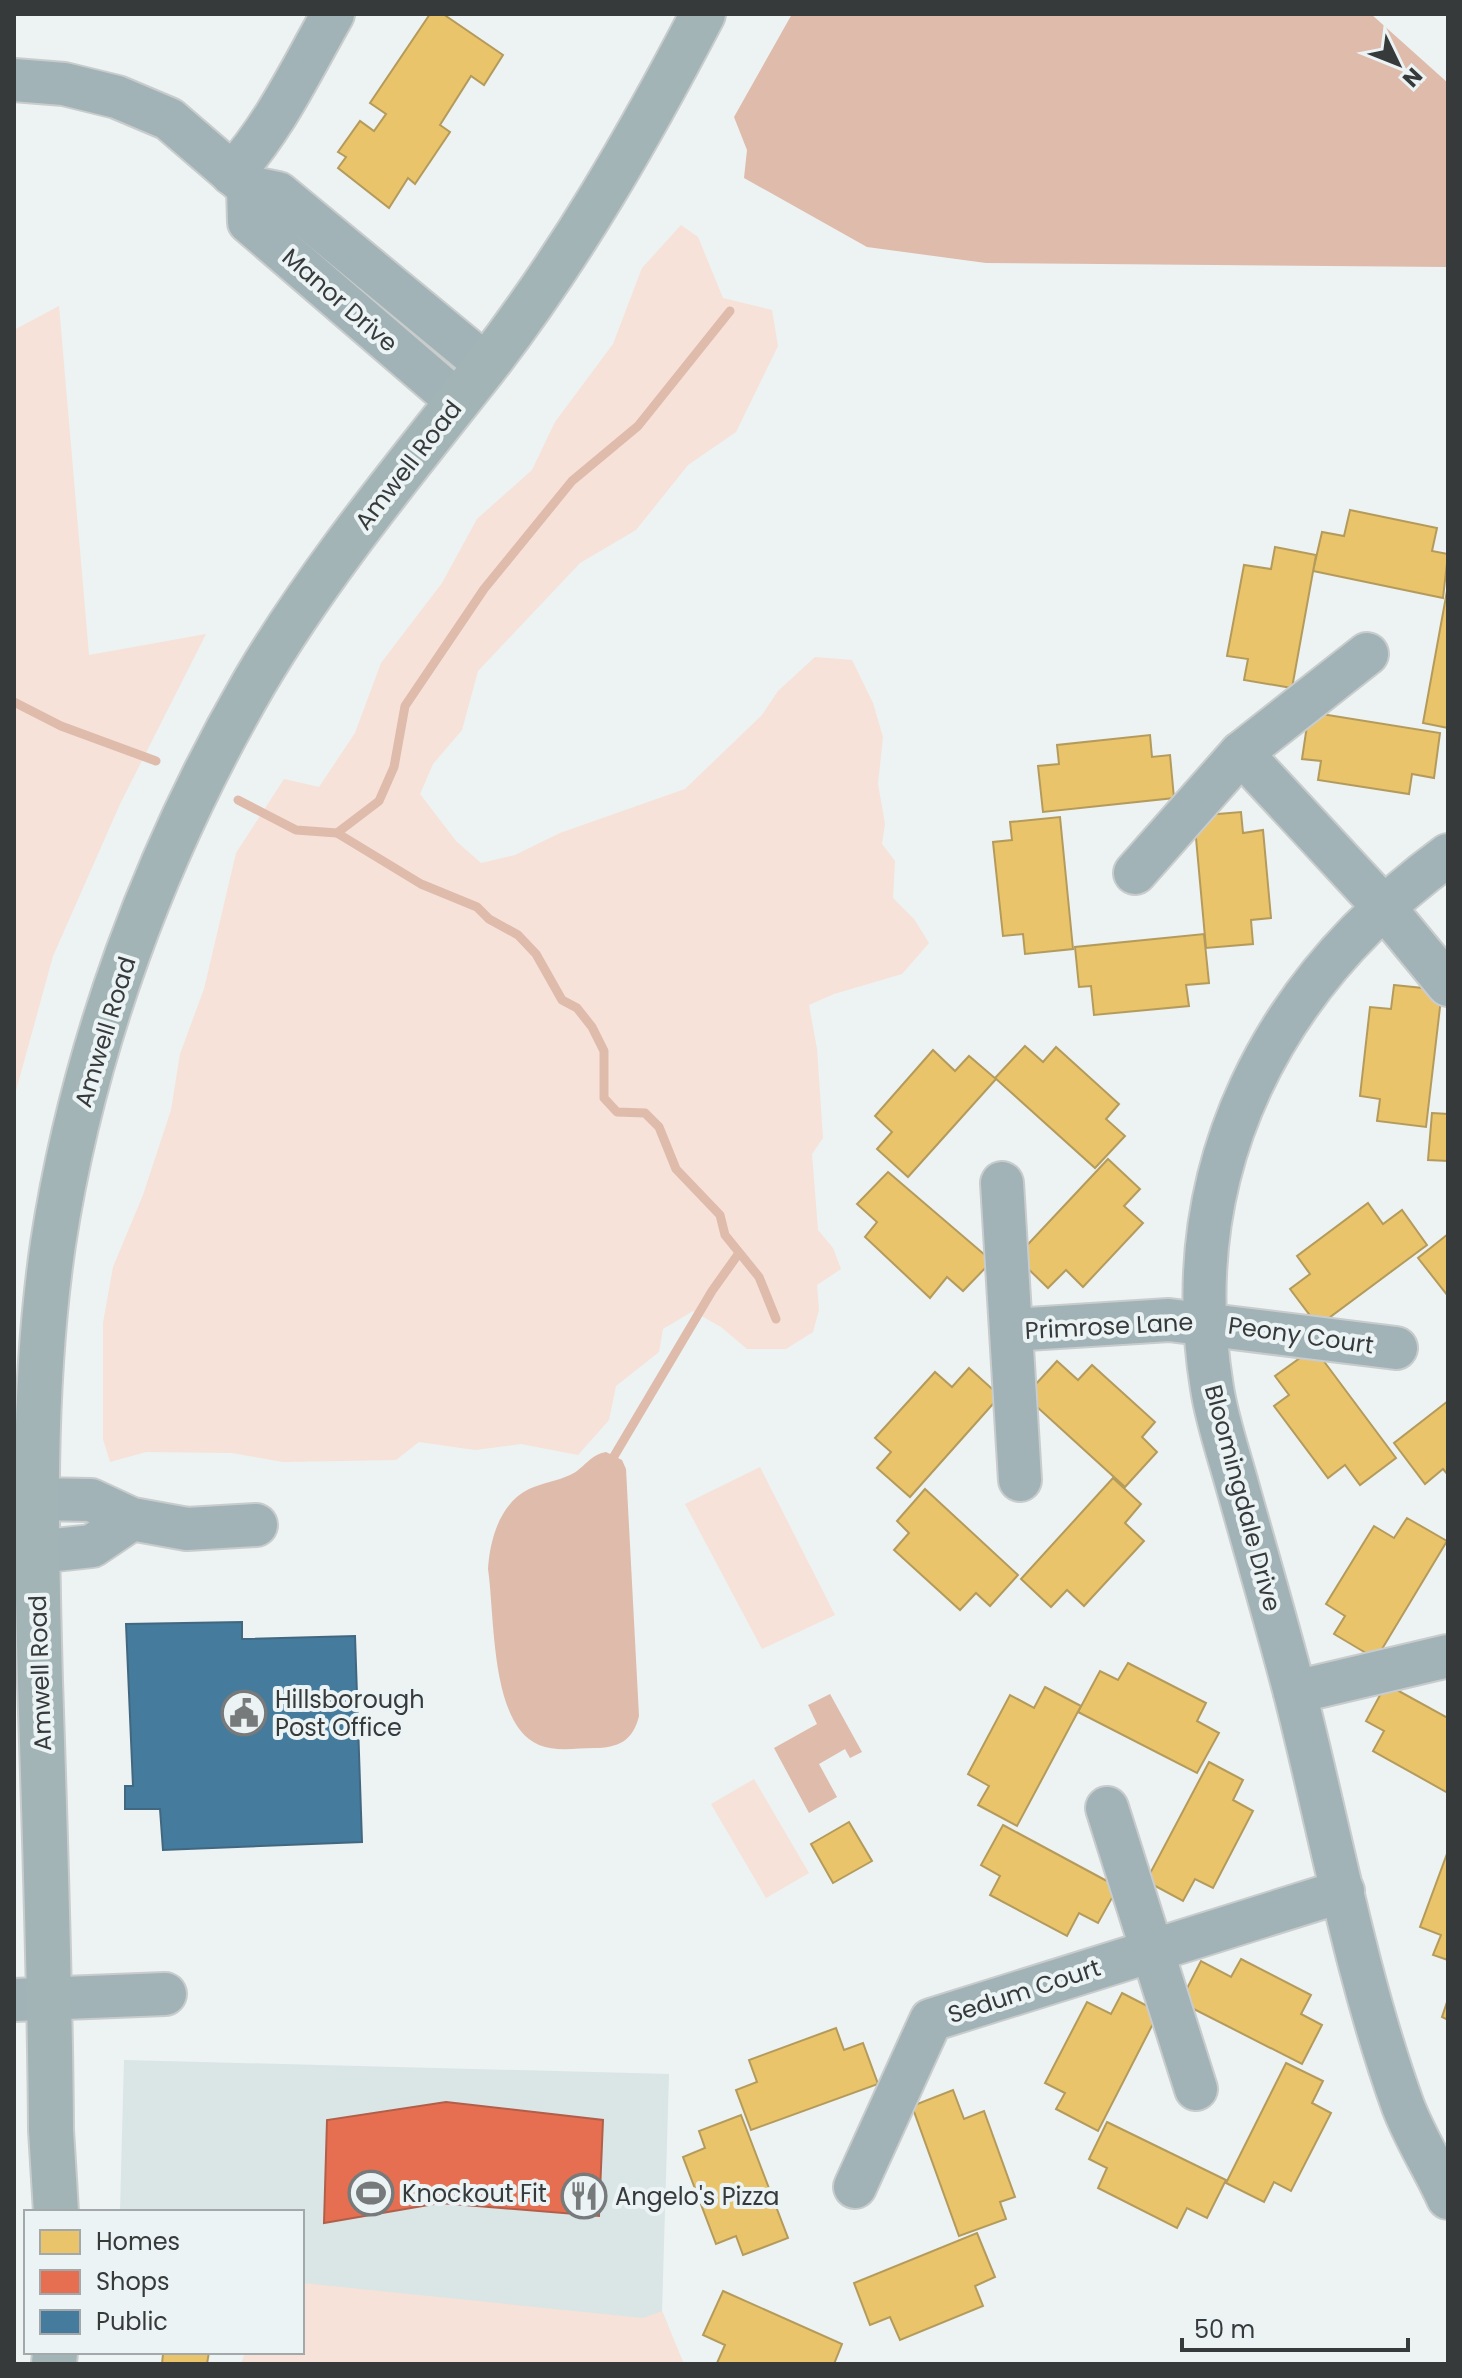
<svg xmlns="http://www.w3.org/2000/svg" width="1462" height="2378" viewBox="0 0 1462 2378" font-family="Poppins,sans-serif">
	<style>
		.built { fill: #dae5e6 }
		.green { fill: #f6e2d8 }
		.water { fill: #debbab }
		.homes { fill: #e9c46a; stroke: #b49b5c; stroke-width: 2 }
		.shops { fill: #e76f51; stroke: #b25f4a; stroke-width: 2 }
		.public { fill: #457b9d; stroke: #416880; stroke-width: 2 }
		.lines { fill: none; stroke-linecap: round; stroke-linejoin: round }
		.stream { stroke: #debbab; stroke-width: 9 }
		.minor-casing { stroke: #c9cccd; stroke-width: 46 }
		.major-casing { stroke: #c9cccd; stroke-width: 48 }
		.minor { stroke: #a1b3b6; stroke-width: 42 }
		.major { stroke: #a2b4b6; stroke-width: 44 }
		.labels { text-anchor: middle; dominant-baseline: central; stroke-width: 8; stroke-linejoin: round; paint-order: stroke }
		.street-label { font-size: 24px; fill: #373a3b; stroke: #ebf3f4 }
		.poi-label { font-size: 24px; fill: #373a3b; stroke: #ebf3f4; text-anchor: start }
	</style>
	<rect width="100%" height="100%" fill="#edf2f2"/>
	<path class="built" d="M124 2060 669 2074 662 2311 668 2325 302 2290V2212H120Z"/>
	<g class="green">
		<path d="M681 225 698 237 723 298 772 310 778 346 736 432 688 465 636 530 580 563 478 671 462 730 433 764 420 794 456 841 481 863 515 855 560 833 685 789 762 715 778 691 815 657 852 660 873 703 883 737 878 784 885 824 882 844 895 861 893 898 914 919 929 943 902 974 834 994 809 1005 817 1049 823 1138 812 1154 818 1230 833 1248 841 1269 817 1285 819 1310 813 1332 786 1349H747L721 1327 693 1311 663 1329 659 1352 616 1386 609 1420 578 1455 521 1444 475 1450 419 1442 396 1460 283 1462 232 1453 146 1452 110 1462 103 1439V1323L113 1267 143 1195 171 1110 180 1054 204 989 236 853 284 779 319 787 355 733 381 663 442 583 477 519 532 470 555 422 613 344 642 268Z"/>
		<path d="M59 306 89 655 206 634 120 804 53 956 14 1098V330Z"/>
		<path d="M760 1467 835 1615 762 1649 685 1504Z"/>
		<path d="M754 1779 809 1873 766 1898 711 1804Z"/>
		<path d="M302 2283 643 2318 662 2311 684 2364H241L245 2352H302Z"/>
	</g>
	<g class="water">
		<path d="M792 14H1371L1448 83V267L986 263 867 247 744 178 747 150 734 117Z"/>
		<path d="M606 1452 622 1460 626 1469 639 1716C633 1741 618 1748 594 1748 576 1748 556 1752 539 1745 490 1725 495 1616 488 1569 490 1539 500 1503 529 1489 542 1483 557 1481 570 1475 584 1469 589 1455 606 1452Z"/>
		<path d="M830 1694 862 1752 850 1758 845 1749 819 1764 837 1797 809 1813 774 1748 817 1724 808 1705Z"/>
	</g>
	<g class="homes">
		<path d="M430 14H443L503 55 484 85 471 76 440 125 450 132 415 184 408 178 389 208 338 168 346 157 338 152 360 121 374 131 386 114 370 103Z"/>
		<path d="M1350 510 1437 528 1432 551 1448 554 1443 598 1313 571 1322 532 1344 536Z"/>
		<path d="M1275 547 1316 555 1292 688 1244 680 1248 659 1227 656 1244 565 1271 569Z"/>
		<path d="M1447 591H1448V728L1423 723Z"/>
		<path d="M1309 712 1440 733 1434 778 1412 774 1409 794 1318 780 1321 761 1302 759Z"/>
		<path d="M1150 735 1152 757 1170 755 1174 798 1043 812 1038 766 1059 764 1057 745Z"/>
		<path d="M1241 812 1243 833 1263 830 1271 918 1251 920 1253 944 1206 948 1194 816Z"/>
		<path d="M1060 817 1073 949 1025 954 1023 934 1003 936 993 842 1012 840 1010 822Z"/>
		<path d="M1204 934 1209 983 1186 985 1189 1006 1094 1015 1091 986 1079 987 1075 947Z"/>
		<path d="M1394 985 1442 990 1426 1127 1377 1121 1380 1099 1360 1096 1370 1007 1391 1009Z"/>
		<path d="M1025 1046 1043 1062 1056 1047 1119 1104 1106 1119 1125 1136 1095 1168 995 1078Z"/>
		<path d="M933 1050 955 1071 969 1056 996 1079 908 1177 877 1149 892 1132 875 1116Z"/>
		<path d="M1432 1113 1448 1114V1161L1428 1160Z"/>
		<path d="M1108 1159 1140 1189 1124 1206 1143 1223 1083 1287 1066 1270 1048 1288 1016 1257Z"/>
		<path d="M888 1172 992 1261 963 1291 947 1277 930 1298 865 1237 877 1222 857 1204Z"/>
		<path d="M1368 1203 1383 1224 1402 1210 1427 1245 1318 1326 1290 1289 1310 1274 1297 1256Z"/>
		<path d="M1448 1234V1296L1418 1258Z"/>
		<path d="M1314 1348 1396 1458 1360 1485 1345 1465 1328 1478 1274 1406 1289 1395 1275 1376Z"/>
		<path d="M1057 1361 1078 1380 1092 1365 1155 1422 1142 1437 1157 1452 1125 1487 1025 1396Z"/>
		<path d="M969 1368 1000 1396 910 1497 877 1468 891 1452 875 1438 935 1372 952 1387Z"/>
		<path d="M1448 1401V1475L1443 1469 1425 1484 1394 1443Z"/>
		<path d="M1113 1478 1141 1504 1125 1523 1144 1541 1084 1606 1067 1590 1051 1607 1021 1579Z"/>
		<path d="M925 1489 1018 1575 990 1606 976 1593 960 1610 894 1550 909 1533 897 1521Z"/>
		<path d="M1407 1518 1447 1541 1376 1659 1334 1634 1345 1616 1326 1604 1374 1526 1394 1538Z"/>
		<path d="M1128 1663 1206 1703 1197 1721 1219 1733 1197 1773 1078 1712 1100 1671 1118 1680Z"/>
		<path d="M1386 1684 1448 1718V1793L1373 1751 1384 1731 1366 1721Z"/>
		<path d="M1045 1687 1081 1706 1017 1826 978 1805 989 1786 968 1774 1010 1695 1034 1708Z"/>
		<path d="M1209 1762 1243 1780 1233 1800 1253 1811 1213 1888 1195 1879 1183 1901 1146 1881Z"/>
		<path d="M849 1822 872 1861 833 1883 811 1844Z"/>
		<path d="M1003 1825 1118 1887 1098 1923 1079 1913 1067 1936 990 1895 1000 1876 981 1865Z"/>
		<path d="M1448 1851V1960L1433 1955 1441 1935 1420 1927Z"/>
		<path d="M1241 1959 1311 1995 1301 2014 1322 2025 1302 2064 1180 2002 1201 1961 1231 1977Z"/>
		<path d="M1122 1993 1159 2012 1098 2131 1056 2109 1065 2093 1045 2083 1087 2002 1111 2014Z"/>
		<path d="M1448 1999V2020L1442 2017Z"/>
		<path d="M836 2028 844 2050 863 2043 878 2084 751 2130 736 2090 757 2082 749 2060Z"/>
		<path d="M1286 2063 1323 2081 1312 2103 1331 2113 1291 2191 1274 2182 1264 2202 1226 2183Z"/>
		<path d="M953 2090 964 2119 984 2111 1015 2197 1000 2202 1006 2219 959 2236 912 2106Z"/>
		<path d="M741 2115 788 2238 743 2255 736 2236 716 2244 683 2157 705 2148 699 2131Z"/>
		<path d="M1107 2122 1226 2180 1207 2218 1187 2208 1177 2228 1098 2188 1107 2168 1089 2159Z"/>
		<path d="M977 2233 995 2277 975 2286 983 2306 900 2340 890 2317 870 2325 854 2283Z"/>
		<path d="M723 2291 842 2344 834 2364 717 2363 725 2345 703 2335Z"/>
		<path d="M171 2352H209L207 2364H162L163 2354Z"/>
	</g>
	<path class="shops" d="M446 2102 603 2120 599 2216 440 2203 324 2223 327 2120Z"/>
	<path class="public" d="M242 1622V1639L355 1636 362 1842 163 1850 160 1809H125V1786H133L126 1624Z"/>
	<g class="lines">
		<g class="stream">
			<path d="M14 702 61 726 156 761"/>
			<path d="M238 800 296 830 337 833 379 801 394 767 405 706 484 589 572 481 638 426 730 311"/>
			<path d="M337 833 421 884 477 907 489 919 518 935 536 954 562 1000 577 1008 592 1027 604 1051V1098L617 1112 645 1113 659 1127 676 1169 720 1215 725 1235 759 1277 776 1319"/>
			<path d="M610 1463 712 1291 739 1253"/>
		</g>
		<g class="minor-casing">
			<g id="minor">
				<path d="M14 80 64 84 117 97 169 119 248 187 278 193 486 365"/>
				<path d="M232 174C276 125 301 70 333 14"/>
				<path d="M248 187 249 222 457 401"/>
				<path d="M1367 654 1241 753 1382 905 1448 985"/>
				<path d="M1448 855C1273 983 1176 1167 1212 1388 1217 1421 1229 1455 1238 1488 1257 1556 1277 1624 1295 1693 1330 1830 1355 1973 1403 2106 1415 2138 1434 2167 1448 2198"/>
				<path d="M1135 873 1241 753"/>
				<path d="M1002 1183 1020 1480"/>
				<path d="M1012 1330 1169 1320 1396 1348"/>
				<path d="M36 1499 91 1500 132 1519 187 1529 256 1525"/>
				<path d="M37 1552 92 1546 132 1519"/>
				<path d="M1295 1692 1448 1656"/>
				<path d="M1107 1808 1196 2089"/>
				<path d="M14 2000 165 1994"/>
				<path d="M855 2187 931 2020 1343 1891"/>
			</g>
		</g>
		<g class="major-casing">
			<g id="major">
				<path d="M56 2212 51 2130C50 1980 45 1830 40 1681 36 1535 32 1389 53 1244 83 1047 155 854 254 683 320 570 405 469 485 367 570 257 639 137 703 14"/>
				<path d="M54 2364 55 2352"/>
			</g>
		</g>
		<use href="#minor" class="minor"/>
		<use href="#major" class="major"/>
	</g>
	<defs>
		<g id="civic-ring" transform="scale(2.3)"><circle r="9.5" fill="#ebf3f4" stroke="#777a7b" stroke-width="1.5"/><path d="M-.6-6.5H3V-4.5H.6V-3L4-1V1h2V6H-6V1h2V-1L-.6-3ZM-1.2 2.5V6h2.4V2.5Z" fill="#777a7b"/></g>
		<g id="stadium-ring" transform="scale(2.3)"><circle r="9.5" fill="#ebf3f4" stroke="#777a7b" stroke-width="1.5"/><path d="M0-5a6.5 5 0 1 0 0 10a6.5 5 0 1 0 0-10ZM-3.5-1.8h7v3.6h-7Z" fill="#777a7b"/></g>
		<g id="restaurant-ring" transform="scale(2.3)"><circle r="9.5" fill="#ebf3f4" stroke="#777a7b" stroke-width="1.5"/><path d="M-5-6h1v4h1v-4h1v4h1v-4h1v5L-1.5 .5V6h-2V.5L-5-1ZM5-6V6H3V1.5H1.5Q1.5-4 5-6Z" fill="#777a7b"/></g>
	</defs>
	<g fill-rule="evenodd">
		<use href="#civic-ring" x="244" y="1713"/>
		<use href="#stadium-ring" x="371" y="2193"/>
		<use href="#restaurant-ring" x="584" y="2196"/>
	</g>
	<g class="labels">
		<g class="street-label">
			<text transform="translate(340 300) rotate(41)">Manor Drive</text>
			<text transform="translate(408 465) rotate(-52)">Amwell Road</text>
			<text transform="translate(105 1032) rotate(-73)">Amwell Road</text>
			<text transform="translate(1109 1326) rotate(-3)">Primrose Lane</text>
			<text transform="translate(1301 1335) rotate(8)">Peony Court</text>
			<text transform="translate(1243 1498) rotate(75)">Bloomingdale Drive</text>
			<text transform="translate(40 1673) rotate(-92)">Amwell Road</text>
			<text transform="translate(1024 1991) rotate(-18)">Sedum Court</text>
		</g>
		<g class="poi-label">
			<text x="275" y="1699">Hillsborough<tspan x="275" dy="28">Post Office</tspan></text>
			<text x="402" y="2193">Knockout Fit</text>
			<text x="615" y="2196">Angelo's Pizza</text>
		</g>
	</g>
	<rect width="1462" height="2378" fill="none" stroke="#373a3b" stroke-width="32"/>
	<rect x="24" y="2210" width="280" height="144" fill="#ebf3f4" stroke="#a3a9aa" stroke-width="2"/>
	<rect x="40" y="2230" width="40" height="24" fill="#e9c46a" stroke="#a3a9aa" stroke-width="2"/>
	<text x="96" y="2250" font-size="24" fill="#373a3b">Homes</text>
	<rect x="40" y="2270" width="40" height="24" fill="#e76f51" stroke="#a3a9aa" stroke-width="2"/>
	<text x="96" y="2290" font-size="24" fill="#373a3b">Shops</text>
	<rect x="40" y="2310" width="40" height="24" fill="#457b9d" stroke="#a3a9aa" stroke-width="2"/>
	<text x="96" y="2330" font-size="24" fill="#373a3b">Public</text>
	<g transform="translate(1398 64) rotate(133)" stroke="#ebf3f4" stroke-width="6" paint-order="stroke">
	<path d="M0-6L14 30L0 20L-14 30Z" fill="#373a3b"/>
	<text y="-12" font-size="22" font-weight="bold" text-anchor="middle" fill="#373a3b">N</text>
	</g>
	<path d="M1182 2338v12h226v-12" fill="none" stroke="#373a3b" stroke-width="4"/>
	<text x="1194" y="2338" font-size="24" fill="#373a3b" stroke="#ebf3f4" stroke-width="6" paint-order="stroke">50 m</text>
</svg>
